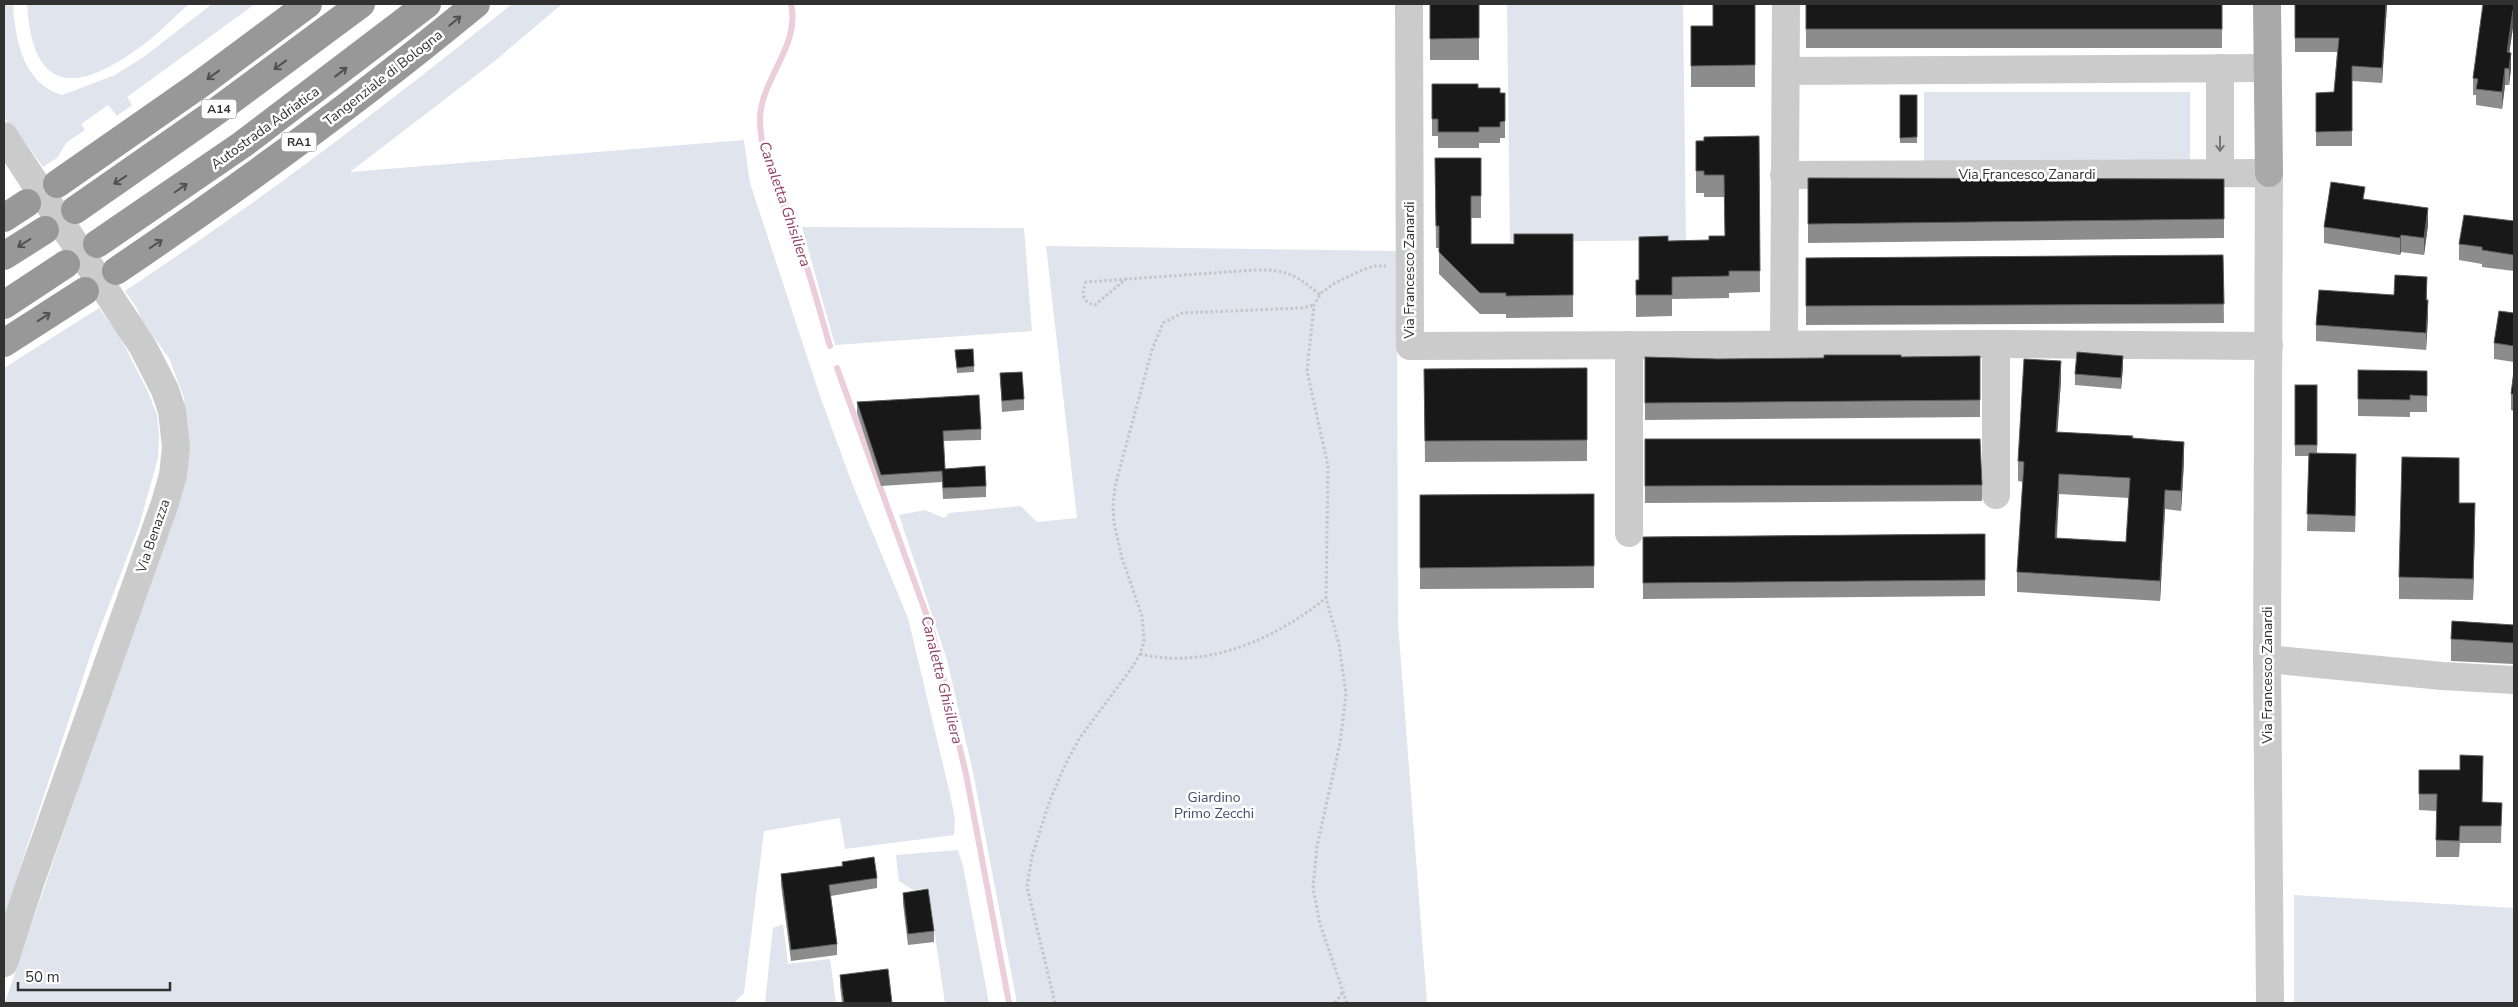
<svg xmlns="http://www.w3.org/2000/svg" width="2518" height="1007" viewBox="0 0 2518 1007" font-family="'Nunito Sans',sans-serif">
	<style>
		.green { fill: #dfe4ed }
		.lines { fill: none; stroke-linecap: round; stroke-linejoin: round }
		.stream { stroke: #eccdda; stroke-width: 6 }
		.path { stroke: #c5c5c5; stroke-width: 3; stroke-dasharray: 2.5 2.5; stroke-linecap: butt }
		.minor { stroke: #cbcbcb; stroke-width: 28 }
		.major { stroke: #a9a9a9; stroke-width: 28 }
		.highway { stroke: #989898; stroke-width: 28 }
		.wall { fill: #8c8c8c; fill-rule: evenodd }
		.shaded-wall { fill: #5d5d5d }
		.building { fill: #181818; stroke: #5d5d5d; fill-rule: evenodd }
		.oneway { stroke: #505050 }
		.oneway2 { stroke: #767676 }
		.labels { text-anchor: middle; dominant-baseline: central; stroke-width: 5; stroke-linejoin: round; paint-order: stroke }
		.shield { fill: #fff; stroke: #6f6f6f; stroke-width: 1 }
		.shield-label { font-size: 12px; font-weight: bold; fill: #313131 }
		.street-label { font-size: 14px; fill: #313131; stroke: #fff }
		.park-label { font-size: 14px; fill: #3f4c6c; stroke: #fff }
		.water-label { font-size: 15px; font-style: italic; fill: #924063; stroke: #fff }
	</style>
	<rect width="100%" height="100%" fill="#fff"/>
	<g class="green">
		<path d="M4 4H13C15 39 23 84 62 95L115 75 145 56 212 4H255L127 97 132 105 117 116 108 105 81 124 85 130 67 142 57 158 43 167 16 130 11 127 4 117Z"/>
		<path d="M27 4H189C176 15 165 27 152 38 90 87 33 107 27 4Z"/>
		<path d="M512 4H562L496 60 350 172 744 140 750 183 821 399 852 483 908 618 950 794 955 819 954 835 845 849 840 818 764 831 744 993 734 1003 5 1002 176 504 188 454 184 398 169 358 140 318 138 310 125 291C259 202 387 105 512 4Z"/>
		<path d="M1507 4H1683L1686 240 1510 242Z"/>
		<path d="M1924 92H2190V168L1924 169Z"/>
		<path d="M802 227 1024 228 1032 331 835 345Z"/>
		<path d="M1046 246 1397 251 1398 623 1427 1003H1017L973 772 947 660 899 515 925 510 944 518 949 513 1021 506 1037 522 1077 518Z"/>
		<path d="M99 308 118 333 148 392 157 415 159 435 158 458 139 526 94 644 18 874 4 927V368Z"/>
		<path d="M958 850 963 866 989 1003H945L928 888 913 890 899 881 896 855Z"/>
		<path d="M2294 895 2514 908V1003H2294Z"/>
		<path d="M783 924 788 964 830 959 836 1003H765L773 928Z"/>
	</g>
	<g class="lines">
		<g class="stream">
			<path d="M791 4C801 46 760 79 760 120 760 164 787 207 800 247 812 280 820 313 830 346"/>
			<path d="M837 368 932 630 966 774 1009 1003"/>
		</g>
		<g class="path">
			<path d="M1127 278 1095 305C1082 302 1081 294 1086 282L1255 270C1286 269 1296 275 1320 295"/>
			<path d="M1140 654C1207 670 1275 639 1326 598"/>
			<path d="M1055 1003 1027 887 1032 856 1050 800 1065 765 1079 739 1131 669 1140 654 1144 641 1142 616 1122 558 1114 523 1113 506 1115 486 1152 350 1163 323 1182 313 1302 308 1314 305"/>
			<path d="M1335 1003 1343 992"/>
			<path d="M1347 1003 1320 924 1313 888 1317 846 1340 743 1346 694 1339 644 1326 598 1328 466 1307 371 1314 305 1321 293 1335 283 1362 270 1374 266H1386"/>
		</g>
		<g class="minor">
			<path d="M1409 4 1410 346 1996 344 2269 346"/>
			<path d="M1786 71 2268 68"/>
			<path d="M4 136 143 347 165 390 172 411 176 447 173 475 165 503 31 880 4 963"/>
			<path d="M2220 173V68"/>
			<path d="M1784 175 2269 173 2267 659 2270 1003"/>
			<path d="M1996 344V495"/>
			<path d="M1629 345V533"/>
			<path d="M1784 345 1786 4"/>
			<path d="M2267 659 2442 676 2514 680"/>
		</g>
		<path class="major" d="M2267 4 2269 173"/>
		<g class="highway">
			<path d="M57 184 199 85 308 4"/>
			<path d="M75 210 214 113 361 4"/>
			<path d="M4 218 27 203"/>
			<path d="M97 244 243 144 427 4"/>
			<path d="M4 256 45 230"/>
			<path d="M116 271C240 187 361 99 476 4"/>
			<path d="M4 305 66 264"/>
			<path d="M4 343 85 291"/>
		</g>
	</g>
	<g class="wall">
		<rect x="1430" y="4" width="49" height="56"/>
		<path d="M1755 4V87H1691V26H1713Z"/>
		<rect x="1806" y="4" width="416" height="44"/>
		<path d="M2295 4H2387L2382 83 2352 81V146H2316V93L2334 92 2337 52H2295Z"/>
		<path d="M2514 4V27H2513L2509 53 2511 69 2509 85H2505L2502 109 2476 105V95H2473V78Z"/>
		<path d="M1432 84 1478 88 1500 93H1505V138H1500V143H1479V148H1438V136H1432Z"/>
		<rect x="1900" y="95" width="17" height="48"/>
		<path d="M1759 136 1760 292 1729 293V298L1672 299V316L1636 317V280H1639L1668 241 1709 240 1725 236 1724 197H1704V193H1696V141Z"/>
		<path d="M1435 158H1481V218H1471V244H1514L1573 234V317L1506 318V314H1480L1439 274V248H1436Z"/>
		<path d="M1808 178 2224 179V238L1808 243Z"/>
		<path d="M2365 199 2428 225 2424 255 2401 252 2400 255 2324 243V227Z"/>
		<path d="M2514 221V271L2482 267V264L2459 260V244Z"/>
		<path d="M2223 255 2224 323 1806 325V258Z"/>
		<path d="M2427 294V300L2428 317 2426 350 2316 341V325L2394 295Z"/>
		<path d="M2514 313V362L2494 359V343Z"/>
		<path d="M955 350 974 366V372L957 373Z"/>
		<path d="M1980 356V417L1645 420V357L1717 359Z"/>
		<path d="M2123 367 2121 389 2075 385V374Z"/>
		<path d="M1587 368V461L1425 462 1424 369Z"/>
		<path d="M2427 371V412H2410V417L2358 416V399Z"/>
		<path d="M2514 371V411L2511 410V394Z"/>
		<path d="M1000 373 1024 399V410L1002 412Z"/>
		<path d="M2061 381 2057 432 2133 438 2184 462 2181 511 2165 509 2160 601 2017 592V572L2023 482 2018 481V461ZM2059 494 2129 498 2126 542 2057 538Z"/>
		<path d="M2295 385H2317V453L2356 471 2355 532 2307 531 2309 456H2295Z"/>
		<path d="M857 402 981 429V440L943 441 945 469 986 486V497L943 499 942 482 881 486 857 413Z"/>
		<path d="M1645 439 1982 485V501L1645 503Z"/>
		<path d="M1594 494V588L1420 589V495Z"/>
		<path d="M2459 503 2475 525 2473 600 2399 599V577Z"/>
		<path d="M1985 534V596L1643 599V537Z"/>
		<path d="M2514 625V664L2451 661V639Z"/>
		<path d="M2419 770 2483 802 2502 803 2501 843H2460L2459 857H2436V811L2419 810Z"/>
		<path d="M842 862 877 878V888L831 896 837 944V955L791 961 781 885V874L842 866Z"/>
		<path d="M903 893 934 931V942L908 945 903 904Z"/>
		<path d="M840 975 892 1003H842L840 986Z"/>
	</g>
	<g class="shaded-wall">
		<path d="M2386 4H2387L2382 83V68Z"/>
		<path d="M2513 10V27L2507 69V52Z"/>
		<path d="M2511 53V69L2509 85V69Z"/>
		<path d="M2505 68V85L2502 109V92Z"/>
		<path d="M2428 208V225L2424 255V238Z"/>
		<path d="M2401 235V252L2400 255V238Z"/>
		<path d="M2427 277V294L2426 316V300Z"/>
		<path d="M2428 300V317L2426 350V333Z"/>
		<path d="M2123 356V367L2121 389V378Z"/>
		<path d="M2061 361V381L2056 452V432Z"/>
		<path d="M2184 442V462L2181 511V491Z"/>
		<path d="M2356 454V471L2355 532V516Z"/>
		<path d="M2059 474V494L2055 558V538Z"/>
		<path d="M2165 490V509L2160 601V581Z"/>
		<path d="M2475 503V525L2473 600V579Z"/>
	</g>
	<g class="building">
		<path d="M1430 4H1479V38L1430 39Z"/>
		<path d="M1713 4H1755V65L1691 66V26H1713Z"/>
		<rect x="1806" y="4" width="416" height="25"/>
		<path d="M2295 4H2386L2382 68 2352 66V131L2316 132V93L2334 92 2339 38H2295Z"/>
		<path d="M2483 4H2514V10H2513L2507 52 2511 53 2509 69 2505 68 2502 92 2476 89 2478 79 2473 78Z"/>
		<path d="M1432 84H1478V88H1500V93H1505V121L1500 122V127H1479V132H1438V119H1432Z"/>
		<path d="M1900 95H1917V137L1900 138Z"/>
		<path d="M1759 136 1760 271H1729V276L1672 277V295H1636V280H1639V237L1668 236V241L1709 240V236H1725L1724 175H1704V171H1696V141H1704V137Z"/>
		<path d="M1435 158H1481V196H1471V244H1514V234H1573V295L1506 296V293H1480L1439 252V226H1436Z"/>
		<path d="M1808 178 2224 179V219L1808 224Z"/>
		<path d="M2331 182 2365 187 2363 199 2428 208 2424 238 2401 235 2400 238 2324 227Z"/>
		<path d="M2464 215 2514 221V255L2482 250V247L2459 244Z"/>
		<path d="M2223 255 2224 304 1806 306V258Z"/>
		<path d="M2395 275 2427 277 2426 300H2428L2426 333 2316 325 2319 290 2394 295Z"/>
		<path d="M2499 311 2514 313V346L2494 343Z"/>
		<path d="M973 349 974 366 957 368 955 350Z"/>
		<path d="M2077 352 2123 356 2121 378 2075 374Z"/>
		<path d="M1824 355H1901V357L1980 356V400L1645 403V357L1717 359 1824 358Z"/>
		<path d="M2024 359 2061 361 2056 432 2133 436 2132 438 2184 442 2181 491 2165 490 2160 581 2017 572 2024 462 2018 461ZM2059 474 2130 478 2126 542 2055 538Z"/>
		<path d="M1587 368V440L1425 441 1424 369Z"/>
		<path d="M2358 370 2427 371V396L2410 395V400L2358 399Z"/>
		<path d="M2514 371V394H2511Z"/>
		<path d="M1022 372 1024 399 1002 401 1000 373Z"/>
		<rect x="2295" y="385" width="22" height="60"/>
		<path d="M979 395 981 429 943 431 945 469 985 466 986 486 943 488 942 471 881 475 857 402Z"/>
		<path d="M1645 439H1980L1982 485 1645 486Z"/>
		<path d="M2309 453 2356 454 2355 516 2307 514Z"/>
		<path d="M2402 457 2459 458V503H2475L2473 579 2399 577Z"/>
		<path d="M1594 494V566L1420 568V495Z"/>
		<path d="M1985 534V580L1643 583V537Z"/>
		<path d="M2452 621 2514 625V643L2451 639Z"/>
		<path d="M2460 755 2483 756 2482 802 2502 803 2501 826H2460L2459 841 2436 840 2437 794H2419V770H2460Z"/>
		<path d="M874 857 877 878 829 885 837 944 791 950 781 874 843 866 842 862Z"/>
		<path d="M928 889 934 931 908 934 903 893Z"/>
		<path d="M888 969 892 1003H844L840 975Z"/>
	</g>
	<defs><path id="oneway-shaft" d="M-6 0H5M1.5-3L5.5 0L1.5 3" fill="none" stroke-width="1.6" stroke-linecap="round" stroke-linejoin="round" transform="scale(1.25)"/></defs>
	<g class="oneway">
		<use href="#oneway-shaft" transform="translate(455 21) rotate(-40)"/>
		<use href="#oneway-shaft" transform="translate(280 65) rotate(144)"/>
		<use href="#oneway-shaft" transform="translate(341 72) rotate(-38)"/>
		<use href="#oneway-shaft" transform="translate(213 75) rotate(144)"/>
		<use href="#oneway-shaft" transform="translate(120 180) rotate(146)"/>
		<use href="#oneway-shaft" transform="translate(181 188) rotate(-35)"/>
		<use href="#oneway-shaft" transform="translate(24 243) rotate(148)"/>
		<use href="#oneway-shaft" transform="translate(156 244) rotate(-34)"/>
		<use href="#oneway-shaft" transform="translate(44 317) rotate(-33)"/>
	</g>
	<use class="oneway2" href="#oneway-shaft" transform="translate(2220 144) rotate(90)"/>
	<g class="labels">
		<g class="shield">
			<rect x="201.5" y="99.5" width="35" height="19" rx="4"/>
			<rect x="281.5" y="132.5" width="35" height="19" rx="4"/>
		</g>
		<g class="shield-label">
			<text x="219" y="109">A14</text>
			<text x="299" y="142">RA1</text>
		</g>
		<g class="street-label">
			<text transform="translate(383 78) rotate(-38)">Tangenziale di Bologna</text>
			<text transform="translate(265 128) rotate(-36)">Autostrada Adriatica</text>
			<text x="2027" y="174">Via Francesco Zanardi</text>
			<text transform="translate(1409 270) rotate(-90)">Via Francesco Zanardi</text>
			<text transform="translate(153 536) rotate(-71)">Via Benazza</text>
			<text transform="translate(2267 675) rotate(-90)">Via Francesco Zanardi</text>
		</g>
		<g class="park-label">
			<text x="1214" y="797">Giardino<tspan x="1214" dy="16">Primo Zecchi</tspan></text>
		</g>
		<g class="water-label">
			<text transform="translate(785 204) rotate(71)">Canaletta Ghisiliera</text>
			<text transform="translate(942 680) rotate(76)">Canaletta Ghisiliera</text>
		</g>
	</g>
	<rect width="2518" height="1007" fill="none" stroke="#313131" stroke-width="10"/>
	<path d="M18 982v8h152v-8" fill="none" stroke="#313131" stroke-width="2.5"/>
	<text x="25" y="982" font-size="15" fill="#313131" stroke="#ffffff" stroke-width="4" paint-order="stroke">50 m</text>
</svg>
